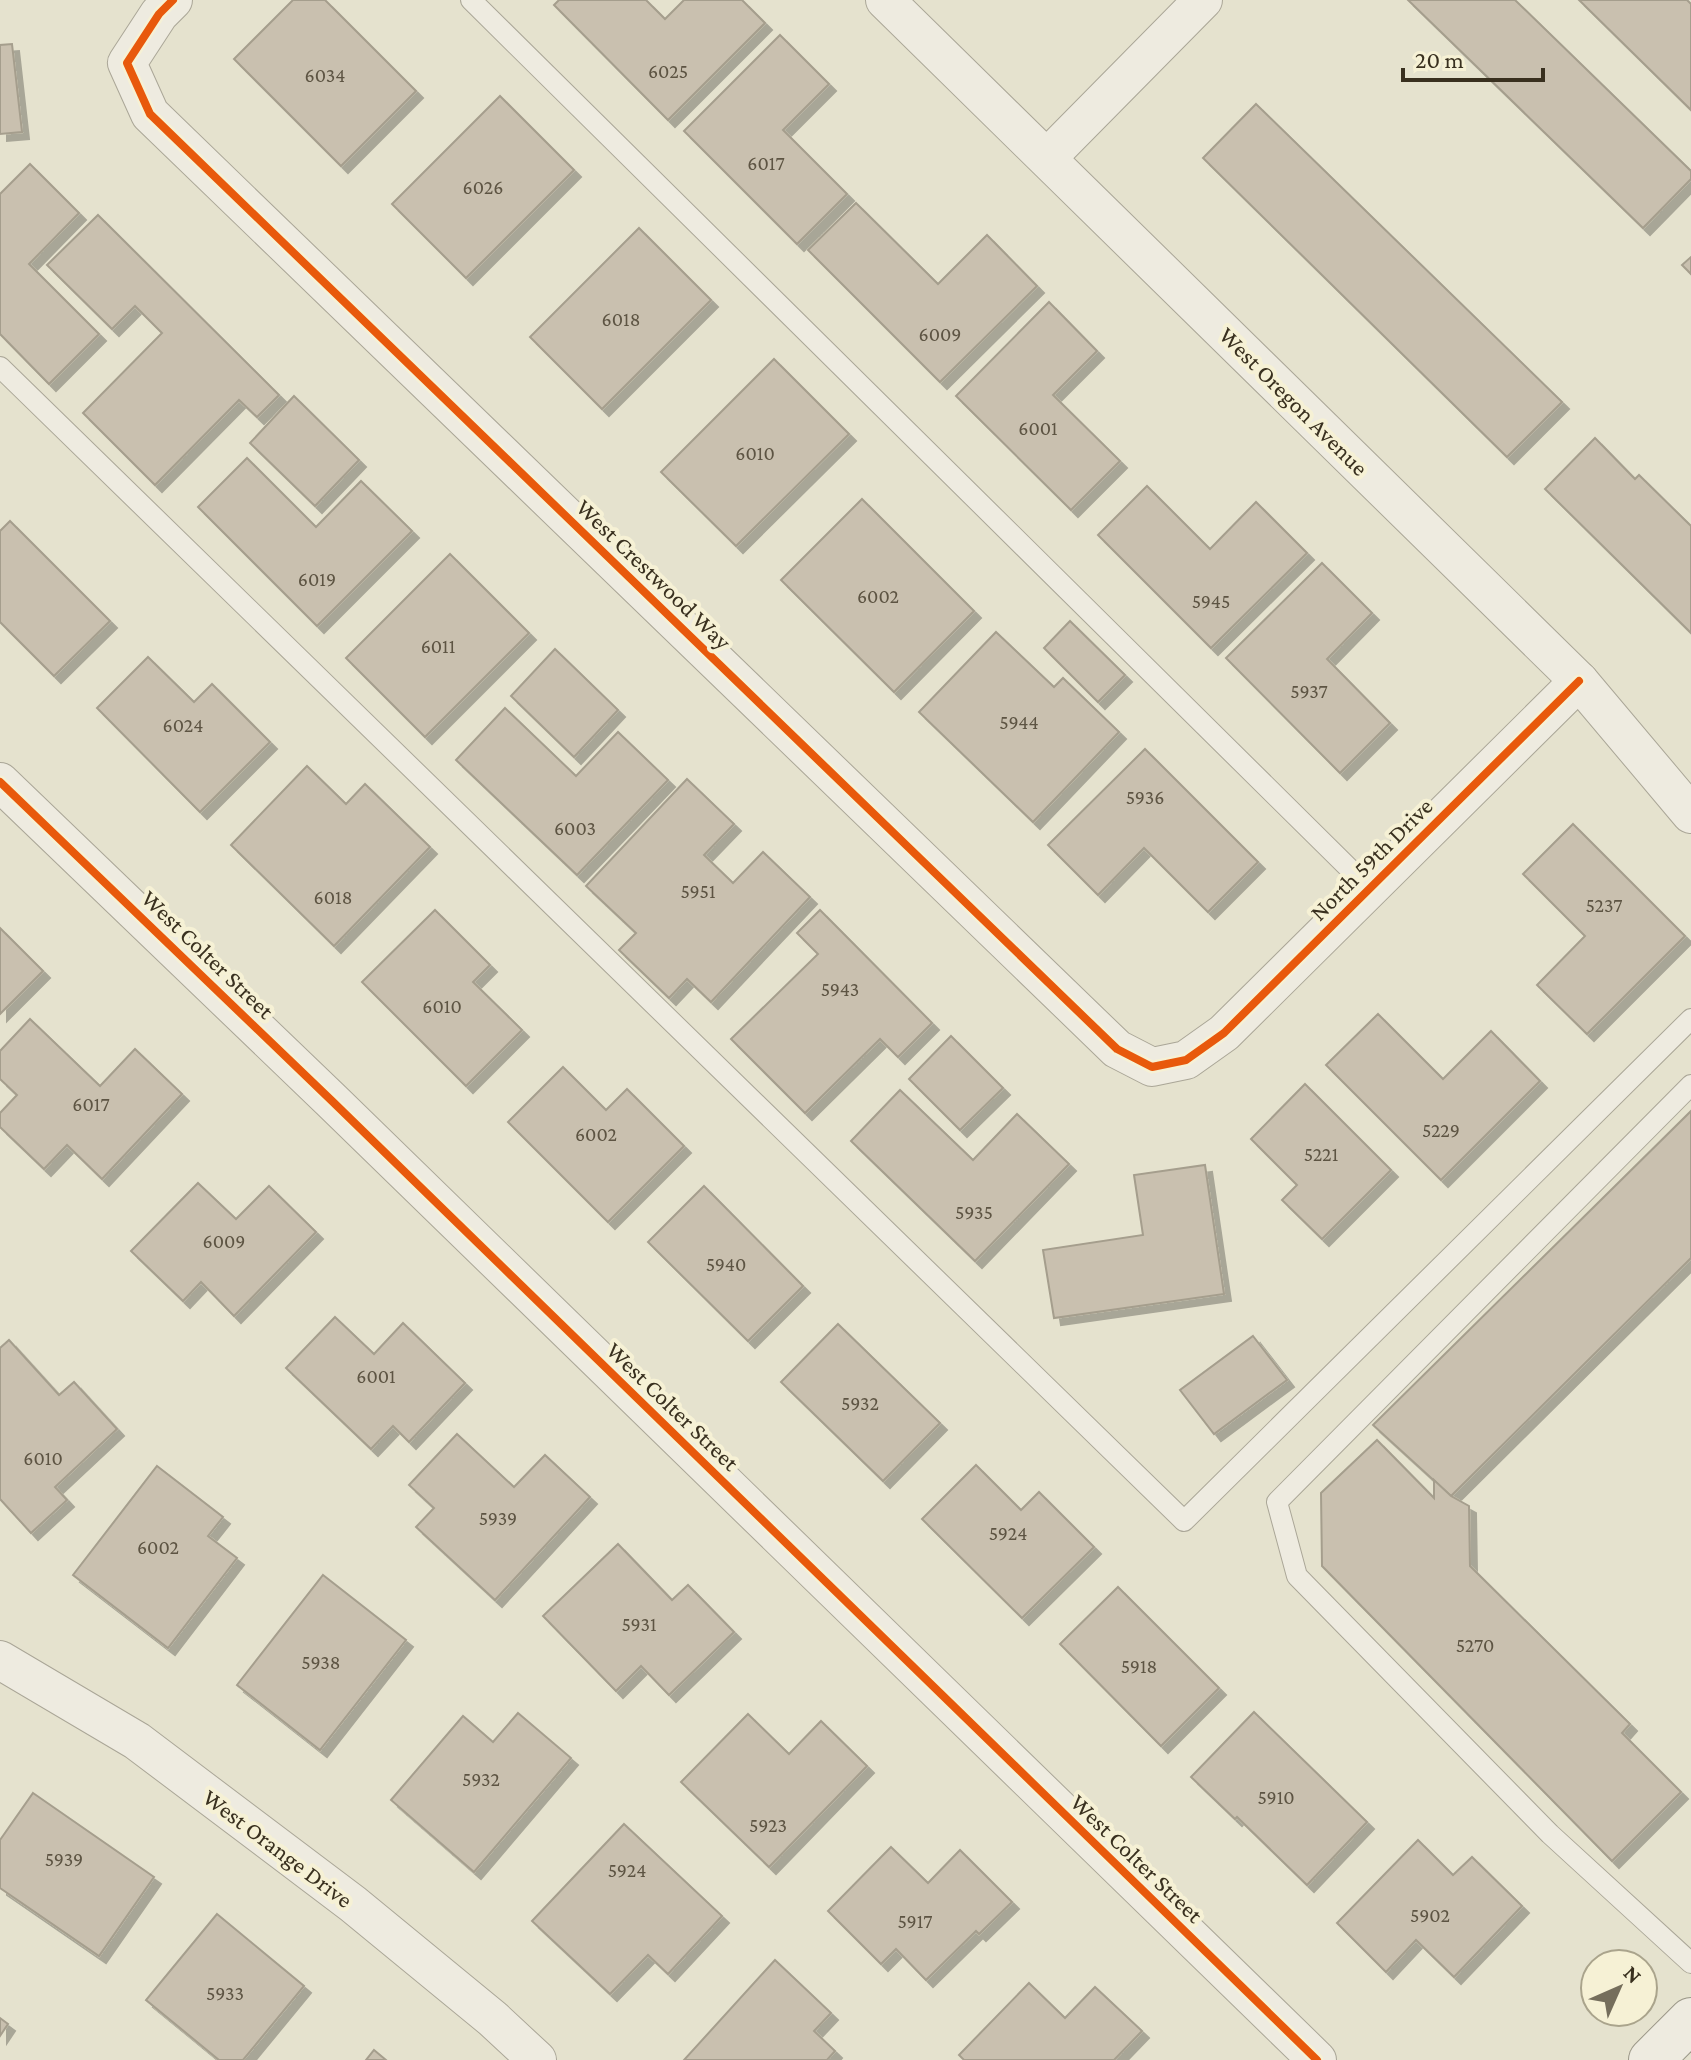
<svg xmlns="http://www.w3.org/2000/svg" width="1691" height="2060" viewBox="0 0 1691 2060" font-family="'Crimson Pro',serif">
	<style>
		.building { fill: #c9c0af; stroke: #a59e8d; stroke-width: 2; filter: url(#shadow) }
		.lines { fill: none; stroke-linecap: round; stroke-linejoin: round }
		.service-casing { stroke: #aaa697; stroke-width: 22 }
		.minor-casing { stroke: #aaa697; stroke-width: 40 }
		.secondary-casing { stroke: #9a9687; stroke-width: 46 }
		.service { stroke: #eeebe0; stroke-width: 20 }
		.minor { stroke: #eeebe0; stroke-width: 38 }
		.secondary { stroke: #eeebe0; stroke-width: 44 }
		.cycleway-casing { stroke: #f6f1d5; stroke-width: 13 }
		.cycleway { stroke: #e8590c; stroke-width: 8 }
		.labels { text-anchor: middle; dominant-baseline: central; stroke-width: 8; stroke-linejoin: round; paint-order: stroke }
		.number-label { font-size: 20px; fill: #5d5443 }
		.street-label { font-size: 24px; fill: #39301f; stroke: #f6f1d5 }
	</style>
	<defs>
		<filter id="shadow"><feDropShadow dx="7" dy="7" stdDeviation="0" flood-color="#0004"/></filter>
	</defs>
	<rect width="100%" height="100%" fill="#e5e2ce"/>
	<g class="building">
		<path d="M293 0H325L416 91 341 166 234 59Z"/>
		<path d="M559 0H646L665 19 684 0H742L765 23 668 120 554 5Z"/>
		<path d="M1408 0H1515L1691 171V179L1643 228Z"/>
		<path d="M1579 0H1687L1691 4V110Z"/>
		<path d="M780 35 829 84 783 130 847 194 797 244 684 131Z"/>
		<path d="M12 44 22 132 0 134V45Z"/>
		<path d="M500 96 574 170 466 278 392 204Z"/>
		<path d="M1256 104 1562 402 1507 457 1203 158Z"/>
		<path d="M30 164 79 213 29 264 99 334 49 384 0 334V194Z"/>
		<path d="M856 203 938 284 987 235 1037 286 940 382 808 250Z"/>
		<path d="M98 215 279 395 257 417 239 400 155 485 83 413 162 333 135 306 112 329 47 265Z"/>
		<path d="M639 228 711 300 602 409 530 337Z"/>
		<path d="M1691 257V274L1682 265Z"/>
		<path d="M1049 302 1097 351 1053 395 1120 461 1071 510 956 396Z"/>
		<path d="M774 359 849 434 736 546 661 472Z"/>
		<path d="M294 396 359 460 315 506 250 443Z"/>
		<path d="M1595 438 1635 479 1639 475 1691 526V633L1545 489Z"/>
		<path d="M247 458 316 527 361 481 412 531 317 626 198 507Z"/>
		<path d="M1147 486 1210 549 1256 502 1307 553 1211 648 1098 535Z"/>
		<path d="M862 499 974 611 894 692 781 580Z"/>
		<path d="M10 521 110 621 54 676 0 622V531Z"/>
		<path d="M450 554 529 633 425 737 346 658Z"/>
		<path d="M1322 563 1372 613 1327 659 1390 723 1340 773 1226 658Z"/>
		<path d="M1070 621 1125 675 1098 702 1044 648Z"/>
		<path d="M996 632 1054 687 1063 678 1119 732 1033 822 919 712Z"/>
		<path d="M555 649 618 710 574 757 511 696Z"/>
		<path d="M148 657 194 702 212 684 270 742 200 812 97 708Z"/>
		<path d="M505 708 576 776 618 732 668 780 577 875 456 760Z"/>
		<path d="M1145 749 1258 862 1208 912 1144 848 1098 895 1048 845Z"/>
		<path d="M307 766 346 804 365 784 430 847 334 946 231 845Z"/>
		<path d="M687 779 734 824 704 855 733 883 763 852 810 897 711 1002 687 979 669 998 619 950 636 933 586 886Z"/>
		<path d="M1573 824 1685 936 1587 1034 1537 985 1585 936 1523 874Z"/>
		<path d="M435 910 490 965 473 982 522 1030 466 1086 362 982Z"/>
		<path d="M820 910 932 1023 898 1057 880 1039 805 1113 731 1039 818 954 797 933Z"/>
		<path d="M0 928 43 971 0 1014Z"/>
		<path d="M1378 1014 1443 1079 1491 1031 1540 1081 1441 1180 1326 1065Z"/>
		<path d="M30 1019 100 1086 135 1049 182 1094 102 1179 67 1145 44 1169 0 1127V1113L17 1095 0 1079V1051Z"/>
		<path d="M951 1036 1003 1088 960 1130 909 1079Z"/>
		<path d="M563 1067 606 1110 627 1089 684 1146 608 1222 508 1122Z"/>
		<path d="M1305 1084 1391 1170 1322 1239 1282 1200 1297 1185 1251 1139Z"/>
		<path d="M900 1090 973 1160 1017 1114 1069 1164 975 1261 851 1141Z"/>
		<path d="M1691 1111V1258L1451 1496 1373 1425Z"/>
		<path d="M1205 1165 1224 1294 1054 1318 1043 1250 1143 1235 1134 1175Z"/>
		<path d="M198 1183 236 1219 269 1186 316 1232 234 1316 201 1282 183 1301 131 1251Z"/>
		<path d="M704 1186 803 1286 748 1341 648 1242Z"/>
		<path d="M335 1317 374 1354 403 1323 465 1383 409 1442 393 1426 371 1449 286 1368Z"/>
		<path d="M838 1324 940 1423 883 1481 781 1382Z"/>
		<path d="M1253 1336 1287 1380 1214 1434 1180 1390Z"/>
		<path d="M9 1340 59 1395 74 1382 117 1429 55 1487 67 1500 31 1533 0 1499V1348Z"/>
		<path d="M457 1434 514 1487 545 1455 590 1497 495 1600 416 1527 434 1508 409 1485Z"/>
		<path d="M1377 1440 1434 1498V1480L1451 1496 1469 1506 1470 1566 1630 1724 1622 1733 1681 1792 1612 1861 1322 1566 1321 1493Z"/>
		<path d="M976 1465 1021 1510 1039 1492 1094 1547 1022 1618 922 1519Z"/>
		<path d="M157 1466 223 1517 208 1536 237 1558 168 1648 73 1575Z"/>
		<path d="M618 1544 672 1600 688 1585 734 1632 669 1695 641 1666 616 1691 543 1616Z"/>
		<path d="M323 1575 406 1640 320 1750 237 1685Z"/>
		<path d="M1118 1587 1219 1688 1161 1746 1060 1644Z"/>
		<path d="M1254 1712 1367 1822 1307 1885 1237 1817 1235 1819 1191 1777Z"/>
		<path d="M518 1713 571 1758 474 1872 391 1800 463 1716 493 1742Z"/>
		<path d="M748 1714 789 1754 821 1721 867 1766 769 1867 681 1782Z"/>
		<path d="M33 1793 154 1877 99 1956 0 1888V1840Z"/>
		<path d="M624 1824 722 1916 668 1974 648 1955 610 1994 532 1921Z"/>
		<path d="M1418 1840 1453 1875 1472 1857 1522 1906 1454 1977 1416 1940 1386 1972 1337 1923Z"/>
		<path d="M891 1847 928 1883 960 1850 1012 1902 979 1934 976 1931 926 1980 896 1949 881 1964 828 1911Z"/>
		<path d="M217 1914 304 1986 243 2060H219L146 2000Z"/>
		<path d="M775 1960 831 2013 814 2031 835 2051 827 2060H684Z"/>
		<path d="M1029 1983 1065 2018 1095 1987 1142 2031 1114 2060H964L959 2055Z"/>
		<path d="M0 2018 8 2024 0 2036Z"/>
		<path d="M374 2050 386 2060H366Z"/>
	</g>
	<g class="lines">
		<g class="service-casing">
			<g id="service">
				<path d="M471 0 1370 889"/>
				<path d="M0 367 1184 1521 1691 1019"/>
				<path d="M1691 1085 1277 1502 1297 1576 1550 1834 1691 1963"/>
			</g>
		</g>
		<g class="minor-casing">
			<g id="minor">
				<path d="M173 0 159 14 127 63 150 114 1117 1049 1152 1067 1186 1060 1224 1033 1579 681"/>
				<path d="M885 0 1579 681 1691 814"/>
				<path d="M1047 158 1203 0"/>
				<path d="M0 782 332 1101 1317 2060"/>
				<path d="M0 1660 137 1741 353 1904 493 2019 537 2060"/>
			</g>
		</g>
		<g class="secondary-casing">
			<path id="secondary" d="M1651 2060 1691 2020"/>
		</g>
		<use href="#service" class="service"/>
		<use href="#minor" class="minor"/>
		<use href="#secondary" class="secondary"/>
		<g class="cycleway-casing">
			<g id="cycleway">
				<path d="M173 0 159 14 127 63 150 114 1117 1049 1152 1067 1186 1060 1224 1033 1579 681"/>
				<path d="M0 782 332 1101 1317 2060"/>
			</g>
		</g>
		<use href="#cycleway" class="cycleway"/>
	</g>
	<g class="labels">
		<g class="number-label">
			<text x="668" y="71">6025</text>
			<text x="325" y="75">6034</text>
			<text x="766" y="163">6017</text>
			<text x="483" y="187">6026</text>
			<text x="621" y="319">6018</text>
			<text x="940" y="334">6009</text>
			<text x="1038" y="428">6001</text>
			<text x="755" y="453">6010</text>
			<text x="317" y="579">6019</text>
			<text x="878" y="596">6002</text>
			<text x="1211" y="601">5945</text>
			<text x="438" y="646">6011</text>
			<text x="1309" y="691">5937</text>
			<text x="1019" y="722">5944</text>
			<text x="183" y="725">6024</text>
			<text x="1145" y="797">5936</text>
			<text x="575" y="828">6003</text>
			<text x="698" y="891">5951</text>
			<text x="333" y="897">6018</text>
			<text x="1604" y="905">5237</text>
			<text x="840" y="989">5943</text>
			<text x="442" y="1006">6010</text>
			<text x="91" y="1104">6017</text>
			<text x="1441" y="1130">5229</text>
			<text x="596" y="1134">6002</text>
			<text x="1321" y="1154">5221</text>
			<text x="974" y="1212">5935</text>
			<text x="224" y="1241">6009</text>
			<text x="726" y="1264">5940</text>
			<text x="376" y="1376">6001</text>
			<text x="860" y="1403">5932</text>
			<text x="43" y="1458">6010</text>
			<text x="498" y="1518">5939</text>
			<text x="1008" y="1533">5924</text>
			<text x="158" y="1547">6002</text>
			<text x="639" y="1624">5931</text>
			<text x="1475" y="1645">5270</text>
			<text x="321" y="1662">5938</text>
			<text x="1139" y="1666">5918</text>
			<text x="481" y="1779">5932</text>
			<text x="1276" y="1797">5910</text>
			<text x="768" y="1825">5923</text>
			<text x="64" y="1859">5939</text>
			<text x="627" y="1870">5924</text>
			<text x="1430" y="1915">5902</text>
			<text x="915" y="1921">5917</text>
			<text x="225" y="1993">5933</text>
		</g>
		<g class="street-label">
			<text transform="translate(1294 401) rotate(45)">West Oregon Avenue</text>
			<text transform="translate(654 574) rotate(44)">West Crestwood Way</text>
			<text transform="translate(1371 859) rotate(-45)">North 59th Drive</text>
			<text transform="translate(208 954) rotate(44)">West Colter Street</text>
			<text transform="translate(673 1406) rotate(44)">West Colter Street</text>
			<text transform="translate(278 1848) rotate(37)">West Orange Drive</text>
			<text transform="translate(1137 1858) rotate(44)">West Colter Street</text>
		</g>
	</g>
	<g transform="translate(1619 1988) rotate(45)"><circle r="38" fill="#f6f1d5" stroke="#aaa48c" stroke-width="2"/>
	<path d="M0-6L14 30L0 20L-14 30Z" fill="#756e5c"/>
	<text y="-12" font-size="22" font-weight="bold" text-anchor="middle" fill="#39301f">N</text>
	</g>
	<path d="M1403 68v12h140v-12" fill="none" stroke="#39301f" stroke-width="4"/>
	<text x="1415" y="68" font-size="24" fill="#39301f" stroke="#f6f1d5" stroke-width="6" paint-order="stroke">20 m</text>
</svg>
